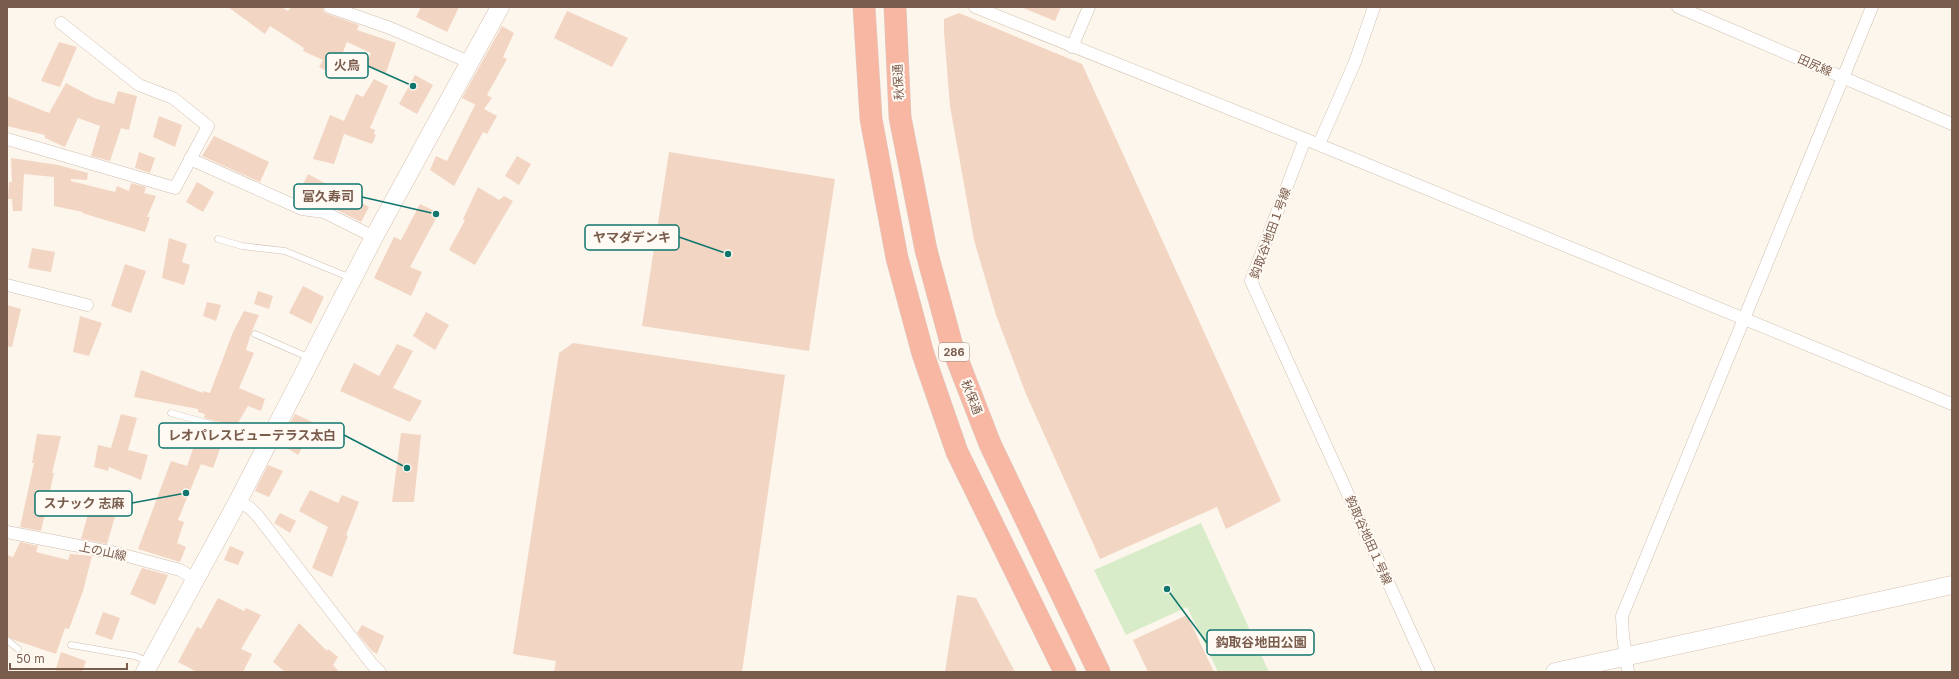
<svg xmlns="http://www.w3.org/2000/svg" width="1959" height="679" viewBox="0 0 1959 679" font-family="Inter,'Noto Sans JP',sans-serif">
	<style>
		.green { fill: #d8ecc9 }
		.building { fill: #f3d5c3 }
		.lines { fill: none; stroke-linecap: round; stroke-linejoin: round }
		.lane-casing { stroke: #d1beb0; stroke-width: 7 }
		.street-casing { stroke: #d1beb0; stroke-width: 13 }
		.secondary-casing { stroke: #d6c0b0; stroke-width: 19 }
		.highway-casing { stroke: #dad1cd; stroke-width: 23 }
		.lane { stroke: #fff; stroke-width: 6 }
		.street { stroke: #fff; stroke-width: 12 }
		.secondary { stroke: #fff; stroke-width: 18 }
		.highway { stroke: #f7b7a3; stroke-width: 22 }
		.labels { text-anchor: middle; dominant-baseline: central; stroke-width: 4; stroke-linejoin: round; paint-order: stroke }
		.shield { fill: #fffaf3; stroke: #a28b7f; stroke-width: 1 }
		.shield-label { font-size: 11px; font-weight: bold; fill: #7a5c4d }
		.street-label { font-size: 12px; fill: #7a5c4d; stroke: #fffaf3 }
		.leader { fill: none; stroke: #0f766e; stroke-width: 1.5 }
		.callout-dot { fill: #0f766e; stroke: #fffaf3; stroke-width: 1.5 }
		.callout { fill: #fffaf3; stroke: #0f766e; stroke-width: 1.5 }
		.callout-label { font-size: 13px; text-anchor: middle; font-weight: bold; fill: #7a5c4d }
	</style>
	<rect width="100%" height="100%" fill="#fdf6ec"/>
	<path class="green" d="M1201 523 1269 672H1218L1187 607 1126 635 1094 570Z"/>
	<g class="building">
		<path d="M228 7H281L288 11 291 7H323L324 12 328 14 359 25 357 30 396 43 386 73 366 66 371 53 347 42 334 75 319 67 323 60 303 51 304 48 270 26 265 34Z"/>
		<path d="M421 7H459L447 32 416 17Z"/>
		<path d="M1021 7H1061L1055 21Z"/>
		<path d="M567 11 628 38 612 67 554 38Z"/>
		<path d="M959 13 1082 64 1281 501 1226 529 1217 507 1100 559 1026 394 996 315 974 240 950 106 944 32V19Z"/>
		<path d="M502 26 514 33 503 57 507 59 487 95 492 98 484 109 497 116 487 134 483 132 454 186 430 170 436 156 447 161 475 105 478 106 462 98Z"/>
		<path d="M59 42 77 47 60 87 41 81Z"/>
		<path d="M415 75 433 85 417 114 399 104Z"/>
		<path d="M374 79 388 86 370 128 375 130 374 134 376 135 372 144 344 134 334 164 313 159 330 115 344 121 356 94 363 97Z"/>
		<path d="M66 83 94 98 114 104 118 91 137 96 129 130 121 128 110 161 91 156 100 126 78 118 65 147 45 138V135L7 126V96L49 113Z"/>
		<path d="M159 116 182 125 175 147 153 137Z"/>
		<path d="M214 136 269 162 260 182 202 156Z"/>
		<path d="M139 152 155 158 150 173 135 168Z"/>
		<path d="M669 152 835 179 809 351 642 326Z"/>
		<path d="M517 156 531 164 519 185 505 176Z"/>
		<path d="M11 158 58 165 88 173 87 180 71 179V181L115 192 117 186 129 191 131 183 146 187 144 193 156 196 147 217H150L145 232 82 213 83 212 54 206V177L24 174 22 211H13L12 199H8L9 182H12Z"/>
		<path d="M308 174 369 207 361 222 327 205 316 203 298 194Z"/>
		<path d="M197 182 214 192 203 212 186 202Z"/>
		<path d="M478 187 499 200 504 196 513 201 475 265 449 250 465 220 463 219Z"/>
		<path d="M420 204 439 213 410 267 422 272 411 296 374 278 394 237 401 240Z"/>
		<path d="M169 238 187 244 182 262 190 265 184 285 162 278Z"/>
		<path d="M32 248 55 252 51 272 28 268Z"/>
		<path d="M125 264 146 271 131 313 111 306Z"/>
		<path d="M303 286 324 297 311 324 289 313Z"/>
		<path d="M258 291 273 296 269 309 254 304Z"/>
		<path d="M207 302 221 305 216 321 203 316Z"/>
		<path d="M7 305 21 309 12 347 7 346Z"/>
		<path d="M244 311 259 315 251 333 246 350 254 353 239 388 265 399 261 411 248 406 236 426 204 418 205 414 198 412V409L134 397 141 370 203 393V391L210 393 233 332Z"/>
		<path d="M426 312 449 325 435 350 413 336Z"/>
		<path d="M80 316 102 323 89 356 73 352Z"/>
		<path d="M573 343 785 375 742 672H554L556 661 513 654 559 353Z"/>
		<path d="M397 344 413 351 393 388 422 401 410 422 340 391 354 363 379 376Z"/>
		<path d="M121 414 137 418 128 450 148 455 141 480 109 467 108 471 94 467 98 445 111 448Z"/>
		<path d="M295 414 315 423 298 455 279 443Z"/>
		<path d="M201 426 226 433 213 468 201 464 178 520 184 522 177 543 186 547 180 562 138 549 171 461 187 466Z"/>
		<path d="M401 433 421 435 414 502H392Z"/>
		<path d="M37 434 61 436 52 473H54L41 531 20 527 34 463H32Z"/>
		<path d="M268 465 283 471 269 497 255 491Z"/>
		<path d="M310 490 338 503 342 495 359 502 346 535 348 536 332 577 312 568 328 527 299 511Z"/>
		<path d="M90 507 116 513 107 544 81 539Z"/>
		<path d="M280 513 296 521 290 533 274 523Z"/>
		<path d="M20 542 38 546 36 552 68 560 70 554 92 556 83 591 69 629 65 628 56 654 14 640 7 636V555L13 557Z"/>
		<path d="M230 546 244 552 238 565 224 560Z"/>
		<path d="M142 568 168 575 155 605 130 594Z"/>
		<path d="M957 595 976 598 1015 672H945Z"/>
		<path d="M218 598 244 611 246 608 261 615 241 649 252 654 243 672H197L178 662 197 627 201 629Z"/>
		<path d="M103 612 120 618 112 640 95 634Z"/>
		<path d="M1187 615 1214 672H1148L1133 640Z"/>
		<path d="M299 623 327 651 328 649 338 657 333 665 339 672H285L273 662Z"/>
		<path d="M362 625 384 636 377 654 372 651 357 633Z"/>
		<path d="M61 652 86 661 82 672H55Z"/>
	</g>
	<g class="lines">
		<g class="lane-casing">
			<g id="lane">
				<path d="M218 239 242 246 285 251 351 278"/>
				<path d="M255 334 310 358"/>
				<path d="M171 413 268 440"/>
				<path d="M7 640 18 649"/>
				<path d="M71 645 135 656 149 662"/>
			</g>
		</g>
		<g class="street-casing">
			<g id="street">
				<path d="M330 7 390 28 469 62"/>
				<path d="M975 7 1305 139 1251 281 1429 672"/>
				<path d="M1678 7 1952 124"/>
				<path d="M1072 47 1089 7"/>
				<path d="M7 139 175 188 208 126 173 98 139 85 61 23"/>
				<path d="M1305 139 1952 404"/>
				<path d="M1319 144 1355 62 1374 7"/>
				<path d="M190 159 302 209 324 212 374 237"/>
				<path d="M7 285 87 305"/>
				<path d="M238 501 250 508 257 515 371 663 380 672"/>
				<path d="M7 532 120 554 180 570 195 579"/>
				<path d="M1628 672 1623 636 1622 616 1872 7"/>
			</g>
		</g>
		<g class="secondary-casing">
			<g id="secondary">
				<path d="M145 672 238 501 374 237 500 7"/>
				<path d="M1555 672 1952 585"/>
			</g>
		</g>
		<g class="highway-casing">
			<g id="highway">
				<path d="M864 7 871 119 897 258 923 354 957 452 1065 672"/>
				<path d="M895 7 900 117 926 250 952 346 990 444 1099 672"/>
			</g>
		</g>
		<use href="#lane" class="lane"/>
		<use href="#street" class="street"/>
		<use href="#secondary" class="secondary"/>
		<use href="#highway" class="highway"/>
	</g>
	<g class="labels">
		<rect class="shield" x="939" y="343" width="30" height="18" rx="3"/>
		<g class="shield-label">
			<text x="954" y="352">286</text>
		</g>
		<g class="street-label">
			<text transform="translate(1815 65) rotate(23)">田尻線</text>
			<text transform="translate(898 82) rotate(-93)">秋保通</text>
			<text transform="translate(1270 233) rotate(-70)">鈎取谷地田１号線</text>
			<text transform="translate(972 397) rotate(69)">秋保通</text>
			<text transform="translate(1369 540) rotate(66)">鈎取谷地田１号線</text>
			<text transform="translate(103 551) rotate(12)">上の山線</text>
		</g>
	</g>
	<path class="leader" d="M413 86L368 66M436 214L362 197M728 254L679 237M407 468L344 435M186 493L132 503M1167 589L1207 643"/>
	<g class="callout-dot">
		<circle cx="413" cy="86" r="4"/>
		<circle cx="436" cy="214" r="4"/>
		<circle cx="728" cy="254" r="4"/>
		<circle cx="407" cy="468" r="4"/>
		<circle cx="186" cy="493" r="4"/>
		<circle cx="1167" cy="589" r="4"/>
	</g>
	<g class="callout">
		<rect x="326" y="53" width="42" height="25" rx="4"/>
		<rect x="294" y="184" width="68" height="25" rx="4"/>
		<rect x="585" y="225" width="94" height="25" rx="4"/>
		<rect x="159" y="423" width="185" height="25" rx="4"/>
		<rect x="35" y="491" width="97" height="25" rx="4"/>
		<rect x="1207" y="630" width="107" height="25" rx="4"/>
	</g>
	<g class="callout-label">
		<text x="347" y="70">火鳥</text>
		<text x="328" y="201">富久寿司</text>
		<text x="632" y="242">ヤマダデンキ</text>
		<text x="252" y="440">レオパレスビューテラス太白</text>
		<text x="84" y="508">スナック 志麻</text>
		<text x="1261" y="647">鈎取谷地田公園</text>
	</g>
	<rect width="1959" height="679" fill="none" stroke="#7a5c4d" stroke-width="16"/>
	<path d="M10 663v6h117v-6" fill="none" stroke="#7a5c4d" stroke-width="2"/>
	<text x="16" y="663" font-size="12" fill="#7a5c4d" stroke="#fffaf3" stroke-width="3" paint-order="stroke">50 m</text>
</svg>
